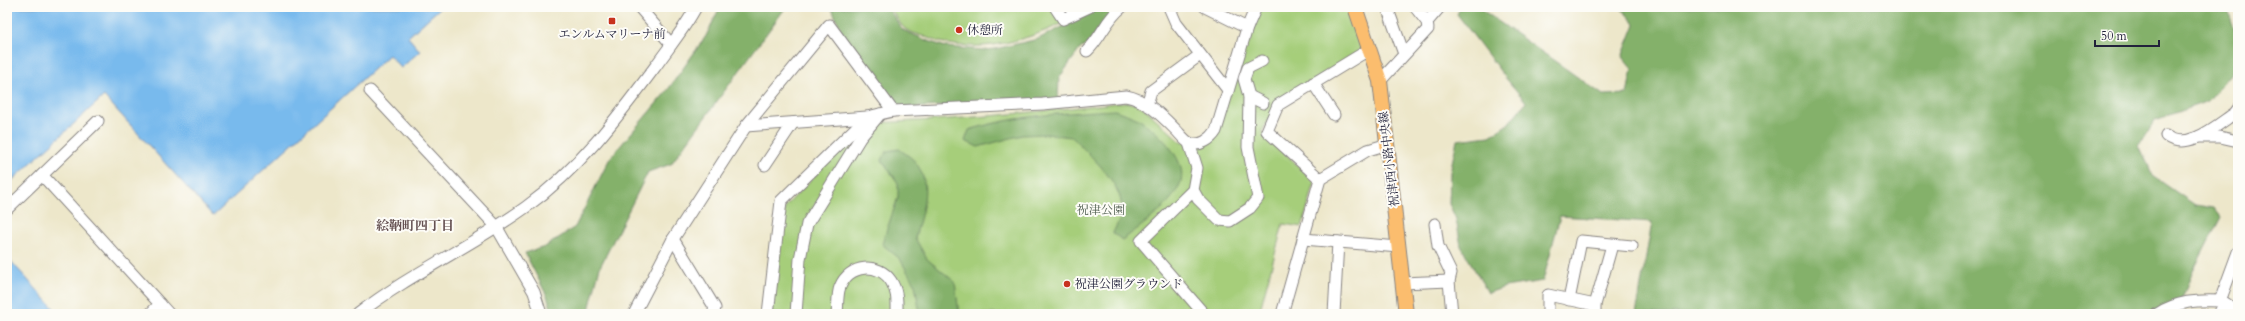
<svg xmlns="http://www.w3.org/2000/svg" width="2245" height="321" viewBox="0 0 2245 321" font-family="Cardo,'Noto Serif JP',serif">
	<style>
		.green { fill: #a6ce7a; stroke: #64785a }
		.forest { fill: #84b16a; stroke: #536a52 }
		.water { fill: #78baed; stroke: #4d6e94 }
		.lines { fill: none; stroke-linecap: round; stroke-linejoin: round }
		.minor-casing { stroke: #888482; stroke-width: 13 }
		.major-casing { stroke: #888482; stroke-width: 16 }
		.minor { stroke: #fff; stroke-width: 11 }
		.major { stroke: #fbbd6e; stroke-width: 14 }
		.poi-dot { fill: #c8321e; stroke: #fdfcf7; stroke-width: 1.5 }
		.labels { text-anchor: middle; dominant-baseline: central; stroke-width: 4; stroke-linejoin: round; paint-order: stroke }
		.poi-label { font-size: 12px; fill: #22223b; stroke: #fdfcf7; text-anchor: start }
		.street-label { font-size: 12px; fill: #22223b; stroke: #fdfcf7 }
		.park-label { font-size: 12px; fill: #505e51; stroke: #fdfcf7 }
		.neighbourhood-label { font-size: 13px; font-weight: bold; fill: #645051; stroke: #fdfcf7 }
	</style>
	<rect width="100%" height="100%" fill="#fdfcf7"/>
	<filter id="ink" filterUnits="userSpaceOnUse"><feTurbulence type="fractalNoise" baseFrequency=".025" numOctaves="2"/><feDisplacementMap in="SourceGraphic" scale="8" xChannelSelector="R" yChannelSelector="G"/><feConvolveMatrix kernelMatrix="1 2 1 2 8 2 1 2 1" color-interpolation-filters="sRGB"/></filter>
	<filter id="wash" filterUnits="userSpaceOnUse"><feTurbulence type="fractalNoise" baseFrequency=".012" numOctaves="4" result="noise"/><feDisplacementMap in="SourceGraphic" scale="16" xChannelSelector="R" yChannelSelector="G"/><feGaussianBlur stdDeviation="0.9" result="paint"/><feColorMatrix in="noise" values="0 0 0 0 0 0 0 0 0 0 0 0 0 0 0 0 0 1.4 0 .05"/><feComposite in="paint" operator="in"/></filter>
	<g filter="url(#wash)">
		<rect width="100%" height="100%" fill="#ede7ca"/>
		<g class="green">
			<path d="M889 7H1051L1063 23C1019 44 969 56 923 36 917 34 908 32 903 27 898 21 894 13 889 7Z"/>
			<path d="M1262 7H1348L1364 50 1279 102 1262 131 1315 182 1302 227 1283 224 1261 306 1246 314H771L785 207 865 123C952 121 1038 112 1124 102L1136 104 1144 108 1180 141 1204 146Z"/>
		</g>
		<g class="forest">
			<path d="M720 7H786L671 164 648 172 600 267 588 314H553L547 296 525 253 545 247 575 227 610 158 667 91 706 36Z"/>
			<path d="M831 7H887L903 30 928 41 946 47 984 50 995 49 1038 39 1102 7H1119L1098 38 1080 49 1059 78 1058 100 904 108 887 97 846 41Z"/>
			<path d="M1461 7H1478L1603 95 1627 94 1632 69 1622 57 1635 24 1620 7H2227L2236 34 2235 68 2208 101 2155 120 2139 145 2153 176 2195 205 2214 208 2221 217 2190 277 2182 299 2154 314H1636L1652 222 1560 216 1543 281 1505 287 1488 293 1461 246 1456 219 1449 204 1450 172 1457 140 1490 136 1508 124 1526 102 1504 76 1457 14Z"/>
			<path d="M1115 110C1122 113 1131 115 1138 119 1156 130 1187 158 1181 181 1175 203 1140 227 1122 240L1113 233C1115 228 1119 222 1121 216 1128 187 1090 156 1072 137L1046 134 1022 135 978 147 965 141 969 130C1017 115 1065 113 1115 110Z"/>
			<path d="M899 149C904 153 912 157 916 163 933 185 921 214 915 238L927 259 955 282 959 314H920L915 285 900 259 882 244 898 197V183L882 160 887 151Z"/>
		</g>
		<g class="water">
			<path d="M7 7H441L408 37 420 51 401 68 389 55 213 216 104 96 7 185Z"/>
			<path d="M7 257 59 314H7Z"/>
		</g>
	</g>
	<g filter="url(#ink)">
		<g class="lines">
			<g class="minor-casing">
				<g id="minor">
					<path d="M639 7 671 44"/>
					<path d="M1055 7 1063 19 1089 7"/>
					<path d="M1169 7 1176 23 1228 90"/>
					<path d="M1205 7 1247 28"/>
					<path d="M1387 7 1404 54"/>
					<path d="M1427 22 1440 7"/>
					<path d="M1087 51C1101 38 1106 19 1122 7"/>
					<path d="M1380 81 1428 29 1427 22 1415 7"/>
					<path d="M1313 83 1334 115"/>
					<path d="M370 91 496 226 534 292 541 314"/>
					<path d="M1249 96 1263 103"/>
					<path d="M1147 105 1151 91 1200 55"/>
					<path d="M746 126 867 117 893 111 1043 104 1126 96C1147 100 1162 116 1176 130 1180 134 1185 141 1190 143 1200 147 1211 139 1216 131L1247 28 1256 7"/>
					<path d="M2166 136C2188 152 2217 125 2235 113L2238 109"/>
					<path d="M2198 137H2220L2238 141"/>
					<path d="M1189 143 1197 168 1193 190 1198 199 1219 220 1230 221 1250 208 1258 198 1248 147 1249 96 1244 79 1248 68 1262 61"/>
					<path d="M765 165 793 123"/>
					<path d="M42 175 160 304 150 314"/>
					<path d="M1320 179 1267 131 1278 105 1370 49"/>
					<path d="M1193 190 1141 241 1204 314"/>
					<path d="M7 209 98 121"/>
					<path d="M1435 224 1438 246 1451 273 1449 281 1452 314"/>
					<path d="M673 239 715 308 713 314"/>
					<path d="M1303 239 1399 247"/>
					<path d="M1403 283 1449 281"/>
					<path d="M1569 300 1581 241 1632 246"/>
					<path d="M2225 303 2220 301 2238 252"/>
					<path d="M160 304 169 314"/>
					<path d="M358 314C411 273 472 246 526 207 579 169 617 118 655 67 669 47 685 28 696 7"/>
					<path d="M634 314 673 239 746 126 829 25 893 111"/>
					<path d="M768 314 781 201 867 117"/>
					<path d="M796 314 800 259 807 224 860 138 880 114"/>
					<path d="M837 314C838 306 837 294 840 287 849 264 879 262 891 281 898 292 897 302 897 314"/>
					<path d="M1282 314 1320 179 1368 150 1388 144"/>
					<path d="M1334 314 1338 242"/>
					<path d="M1548 314V295L1595 305"/>
					<path d="M1595 314V305L1612 245"/>
					<path d="M2157 314C2177 301 2197 300 2220 301"/>
					<path d="M2219 314 2225 303 2238 311"/>
				</g>
			</g>
			<g class="major-casing">
				<path id="major" d="M1355 7 1380 81 1406 314"/>
			</g>
			<use href="#minor" class="minor"/>
			<use href="#major" class="major"/>
		</g>
	</g>
	<g class="poi-dot">
		<rect x="608" y="17" width="8" height="8" rx="2"/>
		<circle cx="959" cy="30" r="4"/>
		<circle cx="1067" cy="284" r="4"/>
	</g>
	<g class="labels">
		<g class="poi-label">
			<text x="967" y="30">休憩所</text>
			<text x="612" y="34" text-anchor="middle">エンルムマリーナ前</text>
			<text x="1075" y="284">祝津公園グラウンド</text>
		</g>
		<g class="street-label">
			<text transform="translate(1389 159) rotate(-97)">祝津西小路中央線</text>
		</g>
		<g class="park-label">
			<text x="1101" y="210">祝津公園</text>
		</g>
		<g class="neighbourhood-label">
			<text x="415" y="226">絵鞆町四丁目</text>
		</g>
	</g>
	<rect width="2245" height="321" fill="none" stroke="#fdfcf7" stroke-width="24"/>
	<path d="M2095 40v6h64v-6" fill="none" stroke="#22223b" stroke-width="2"/>
	<text x="2101" y="40" font-size="12" fill="#22223b" stroke="#fdfcf7" stroke-width="3" paint-order="stroke">50 m</text>
</svg>
